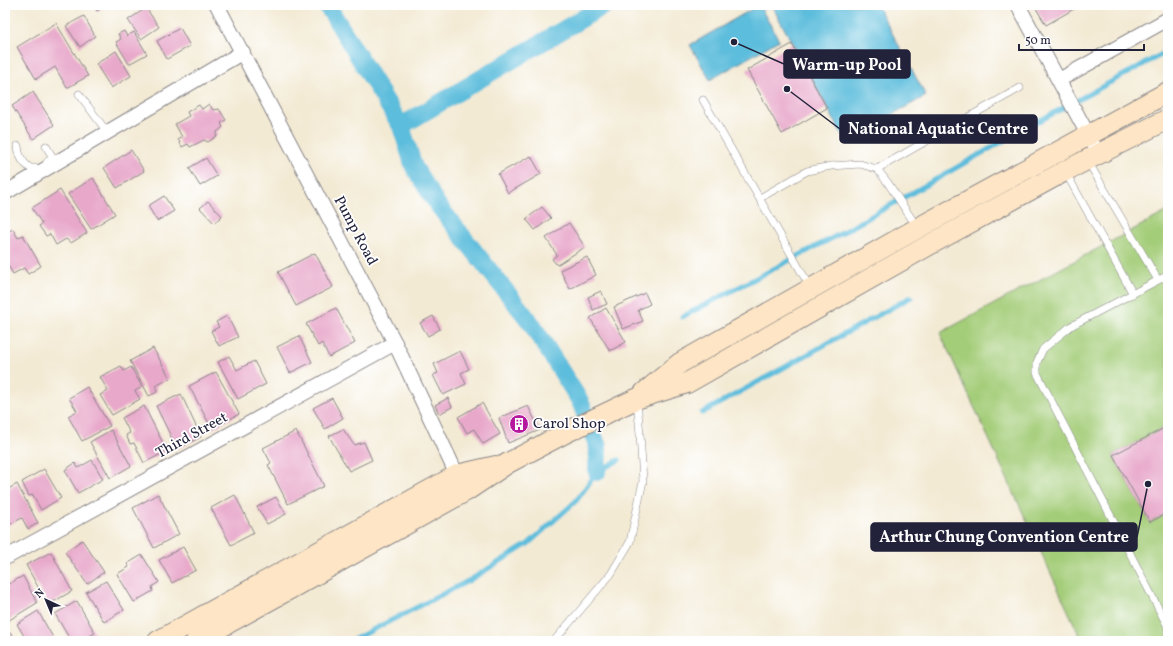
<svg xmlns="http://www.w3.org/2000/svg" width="1173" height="646" viewBox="0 0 1173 646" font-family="Vollkorn,serif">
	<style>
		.green { fill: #a4cd79; stroke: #63785a }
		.water { fill: #5dbddc; stroke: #40708c }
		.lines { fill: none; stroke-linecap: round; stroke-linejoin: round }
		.stream { stroke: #5dbddc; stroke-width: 5 }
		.canal { stroke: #5dbddc; stroke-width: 18 }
		.building { fill: #e8a8ca }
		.lane-casing { stroke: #8a8688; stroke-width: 8 }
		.street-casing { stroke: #8a8688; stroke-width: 16 }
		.secondary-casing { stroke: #8a8688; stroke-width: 22 }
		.lane { stroke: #fff; stroke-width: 7 }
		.street { stroke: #fff; stroke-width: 14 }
		.secondary { stroke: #fde5c5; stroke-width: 20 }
		.labels { text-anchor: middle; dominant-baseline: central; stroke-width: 3.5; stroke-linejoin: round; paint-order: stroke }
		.street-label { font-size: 15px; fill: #22223b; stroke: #fff }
		.poi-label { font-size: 15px; fill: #22223b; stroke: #fff; text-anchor: start }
		.leader { fill: none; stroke: #22223b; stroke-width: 1.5 }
		.callout-dot { fill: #22223b; stroke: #fff; stroke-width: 1.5 }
		.callout { fill: #22223b; stroke: #22223b; stroke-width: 1.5 }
		.callout-label { font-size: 16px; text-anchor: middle; font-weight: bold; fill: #fff }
	</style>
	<rect width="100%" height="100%" fill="#fff"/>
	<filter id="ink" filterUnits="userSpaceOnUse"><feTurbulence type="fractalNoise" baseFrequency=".025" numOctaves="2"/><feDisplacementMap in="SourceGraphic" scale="8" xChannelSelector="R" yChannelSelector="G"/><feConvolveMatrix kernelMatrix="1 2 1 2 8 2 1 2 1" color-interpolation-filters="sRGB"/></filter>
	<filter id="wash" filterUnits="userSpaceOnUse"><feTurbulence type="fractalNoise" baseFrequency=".012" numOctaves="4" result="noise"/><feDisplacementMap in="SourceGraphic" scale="16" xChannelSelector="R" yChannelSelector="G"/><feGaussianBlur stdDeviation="0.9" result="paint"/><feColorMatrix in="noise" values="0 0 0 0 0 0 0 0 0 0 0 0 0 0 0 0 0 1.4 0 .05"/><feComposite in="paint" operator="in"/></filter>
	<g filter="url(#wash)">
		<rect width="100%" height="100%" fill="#f3ead4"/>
		<path class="green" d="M1168 211V426L1113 455 1150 522 1168 513V641H1082L940 333Z"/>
		<g class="water">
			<path d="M759 5 779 40 710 80 690 45Z"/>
			<path d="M773 5H877L926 96 845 140 772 6Z"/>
		</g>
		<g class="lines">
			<g class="stream">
				<path d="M682 317 838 235 1028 127 1168 51"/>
				<path d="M702 413 911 297"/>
				<path d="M351 641 470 580 528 544 576 501 597 472 619 460"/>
			</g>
			<g class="canal">
				<path d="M327 5 401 126 414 167 437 204 531 323 580 401 598 447 597 472"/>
				<path d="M401 126 605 5"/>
			</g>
		</g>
		<g id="blocks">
			<g class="building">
				<path d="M94 5H107L97 11Z"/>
				<path d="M1034 5H1081L1046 25Z"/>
				<path d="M146 8 159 27 141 39 128 20Z"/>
				<path d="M84 16 95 36 80 47 66 26Z"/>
				<path d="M56 23 88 76 67 88 55 67 36 79 17 47Z"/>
				<path d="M180 28 190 46 167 59 157 41Z"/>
				<path d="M124 31 127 36 134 32 147 54 129 64 116 42 121 39 118 34Z"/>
				<path d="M792 44 827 108 782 134 747 70Z"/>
				<path d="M116 51 131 76 111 88 96 64Z"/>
				<path d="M33 92 54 125 33 139 12 106Z"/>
				<path d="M209 104 213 110 219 109 226 120 221 123 223 127 217 132V136L208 142 204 140 190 147 188 144 182 147 178 139 182 137 175 124 189 116 187 112 199 105 202 109Z"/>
				<path d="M131 150 144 171 117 188 104 168Z"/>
				<path d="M531 156 541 174 508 193 498 174Z"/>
				<path d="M206 158 217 176 200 186 189 168Z"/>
				<path d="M93 178 115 214 91 229 68 194Z"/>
				<path d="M60 190 87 233 71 243 66 239 56 245 50 234 46 236 39 226 42 224 32 208Z"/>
				<path d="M164 196 174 211 157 221 148 206Z"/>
				<path d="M208 201 222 216 214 223 200 208Z"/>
				<path d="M542 207 551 218 535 230 526 219Z"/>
				<path d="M569 223 585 247 557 265 552 259 557 255 546 238Z"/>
				<path d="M13 229 18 238 23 235 41 266 28 274 24 268 13 274 5 260V233Z"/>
				<path d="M315 253 333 287 296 306 278 272Z"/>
				<path d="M587 257 596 275 570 289 560 270Z"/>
				<path d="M601 291 607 304 593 310 588 297Z"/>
				<path d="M645 293 650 304 638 310 643 321 623 329 614 307Z"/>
				<path d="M336 308 355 343 329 357 322 343 318 346 306 324Z"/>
				<path d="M606 308 626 342 610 351 590 318Z"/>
				<path d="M227 316 238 337 219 346 211 331 219 327 216 322Z"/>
				<path d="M433 316 440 329 428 336 420 323Z"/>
				<path d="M299 336 312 362 290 373 277 347Z"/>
				<path d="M153 348 170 378 156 386 157 392 149 396 130 361Z"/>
				<path d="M460 351 469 369 461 373 466 384 443 395 433 375 438 373 434 364Z"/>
				<path d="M229 356 237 370 254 361 266 384 238 399 218 362Z"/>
				<path d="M121 366 124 371 131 367 142 387 135 391 140 399 112 415 100 395 108 391 100 377Z"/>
				<path d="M216 372 239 414 212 429 189 386Z"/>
				<path d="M87 387 110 426 82 441 68 416 77 411 69 398Z"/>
				<path d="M181 394 201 437 177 449 156 406Z"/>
				<path d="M332 398 343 418 325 429 313 408Z"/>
				<path d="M448 398 452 407 439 414 435 405Z"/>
				<path d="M482 403 500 434 483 444 474 429 467 433 458 417Z"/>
				<path d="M144 406 167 451 144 463 134 443 130 444 126 435 130 433 122 418Z"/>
				<path d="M528 406 540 430 508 443 499 418Z"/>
				<path d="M1168 426V513L1150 522 1113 455Z"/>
				<path d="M343 429 354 445 364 442 372 460 349 471 329 436Z"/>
				<path d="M111 430 131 466 110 478 90 442Z"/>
				<path d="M296 431 324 486 288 504 268 465 271 463 263 448Z"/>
				<path d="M92 460 103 479 78 493 65 470 75 463 78 468Z"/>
				<path d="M44 469 61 498 41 510 33 495 29 496 22 482Z"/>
				<path d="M17 484 38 523 28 529 22 518 5 527V491Z"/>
				<path d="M158 494 179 534 154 548 133 508Z"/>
				<path d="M235 495 254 533 231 545 211 508Z"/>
				<path d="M276 497 286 514 267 524 257 507Z"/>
				<path d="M82 540 104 572 87 584 65 552Z"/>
				<path d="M183 547 196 570 172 583 159 560Z"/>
				<path d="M51 552 72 591 48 605 26 565Z"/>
				<path d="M142 555 159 582 152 587 153 591 134 602 117 574 129 567 127 564Z"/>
				<path d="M23 576 37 603 6 622 5 586Z"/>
				<path d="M106 581 124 610 104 622 86 592Z"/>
				<path d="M77 601 95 633 80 641H71L55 614Z"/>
				<path d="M38 611 55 641H27L17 624Z"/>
				<path d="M11 633 15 641H5V637Z"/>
			</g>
		</g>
	</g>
	<g filter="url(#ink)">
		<use href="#blocks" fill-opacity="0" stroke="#8a8688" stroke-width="1"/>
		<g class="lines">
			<g class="lane-casing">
				<g id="lane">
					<path d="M79 94 107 132"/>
					<path d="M703 100 810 287"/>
					<path d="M18 146C19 156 22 162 30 168H36L39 173"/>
					<path d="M46 146 53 158 47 162"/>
					<path d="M1087 160 1158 280"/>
					<path d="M877 169 1020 88"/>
					<path d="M1066 173 1133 294"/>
					<path d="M760 198 807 171 831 166 860 164 877 169 888 183 917 227"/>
					<path d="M1168 275 1071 326 1043 349 1037 362V373L1168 627"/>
					<path d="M554 641 611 574 630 542 643 481 640 434 637 401"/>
				</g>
			</g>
			<g class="street-casing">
				<g id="street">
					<path d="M217 5 395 343 457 475"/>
					<path d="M1018 5 1093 144"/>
					<path d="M1059 80 1168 19"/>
					<path d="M5 193 243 52"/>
					<path d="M5 558 395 343"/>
				</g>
			</g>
			<g class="secondary-casing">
				<g id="secondary">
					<path d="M644 393 680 363 918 228 1168 92"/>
					<path d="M158 641 457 475 496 466"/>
					<path d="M196 641 466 491 508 463 567 432 636 399 687 383 929 245 1065 171 1168 119"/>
				</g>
			</g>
			<use href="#lane" class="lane"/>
			<use href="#street" class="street"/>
			<use href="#secondary" class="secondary"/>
		</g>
	</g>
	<defs>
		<g id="building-disc" transform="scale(1)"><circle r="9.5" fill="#b5179e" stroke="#fff"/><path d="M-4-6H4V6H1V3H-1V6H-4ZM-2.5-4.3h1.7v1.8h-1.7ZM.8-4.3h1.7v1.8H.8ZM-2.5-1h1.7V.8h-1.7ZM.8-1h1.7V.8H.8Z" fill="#fff"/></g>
	</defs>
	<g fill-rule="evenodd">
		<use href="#building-disc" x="519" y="424"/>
	</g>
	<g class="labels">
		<g class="street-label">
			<text transform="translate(355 231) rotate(62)">Pump Road</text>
			<text transform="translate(192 436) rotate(-29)">Third Street</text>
		</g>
		<g class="poi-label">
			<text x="533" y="424">Carol Shop</text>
		</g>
	</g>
	<path class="leader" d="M734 42L784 64M787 89L840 129M1148 484L1137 537"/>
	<g class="callout-dot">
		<circle cx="734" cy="42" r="4"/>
		<circle cx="787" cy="89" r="4"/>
		<circle cx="1148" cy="484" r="4"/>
	</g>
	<g class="callout">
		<rect x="784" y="50" width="126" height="28" rx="4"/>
		<rect x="840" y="115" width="197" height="28" rx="4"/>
		<rect x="871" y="523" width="266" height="28" rx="4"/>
	</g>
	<g class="callout-label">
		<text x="847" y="70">Warm-up Pool</text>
		<text x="938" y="134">National Aquatic Centre</text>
		<text x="1004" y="542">Arthur Chung Convention Centre</text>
	</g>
	<rect width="1173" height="646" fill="none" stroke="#fff" stroke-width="20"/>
	<g transform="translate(46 600) rotate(316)" stroke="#ffffff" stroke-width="3" paint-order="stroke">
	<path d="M0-3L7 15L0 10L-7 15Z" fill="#22223b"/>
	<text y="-6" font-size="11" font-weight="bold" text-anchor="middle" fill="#22223b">N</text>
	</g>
	<path d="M1019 44v6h125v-6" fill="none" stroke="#22223b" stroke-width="2"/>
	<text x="1025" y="44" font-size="12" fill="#22223b" stroke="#ffffff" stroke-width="3" paint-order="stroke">50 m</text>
</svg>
